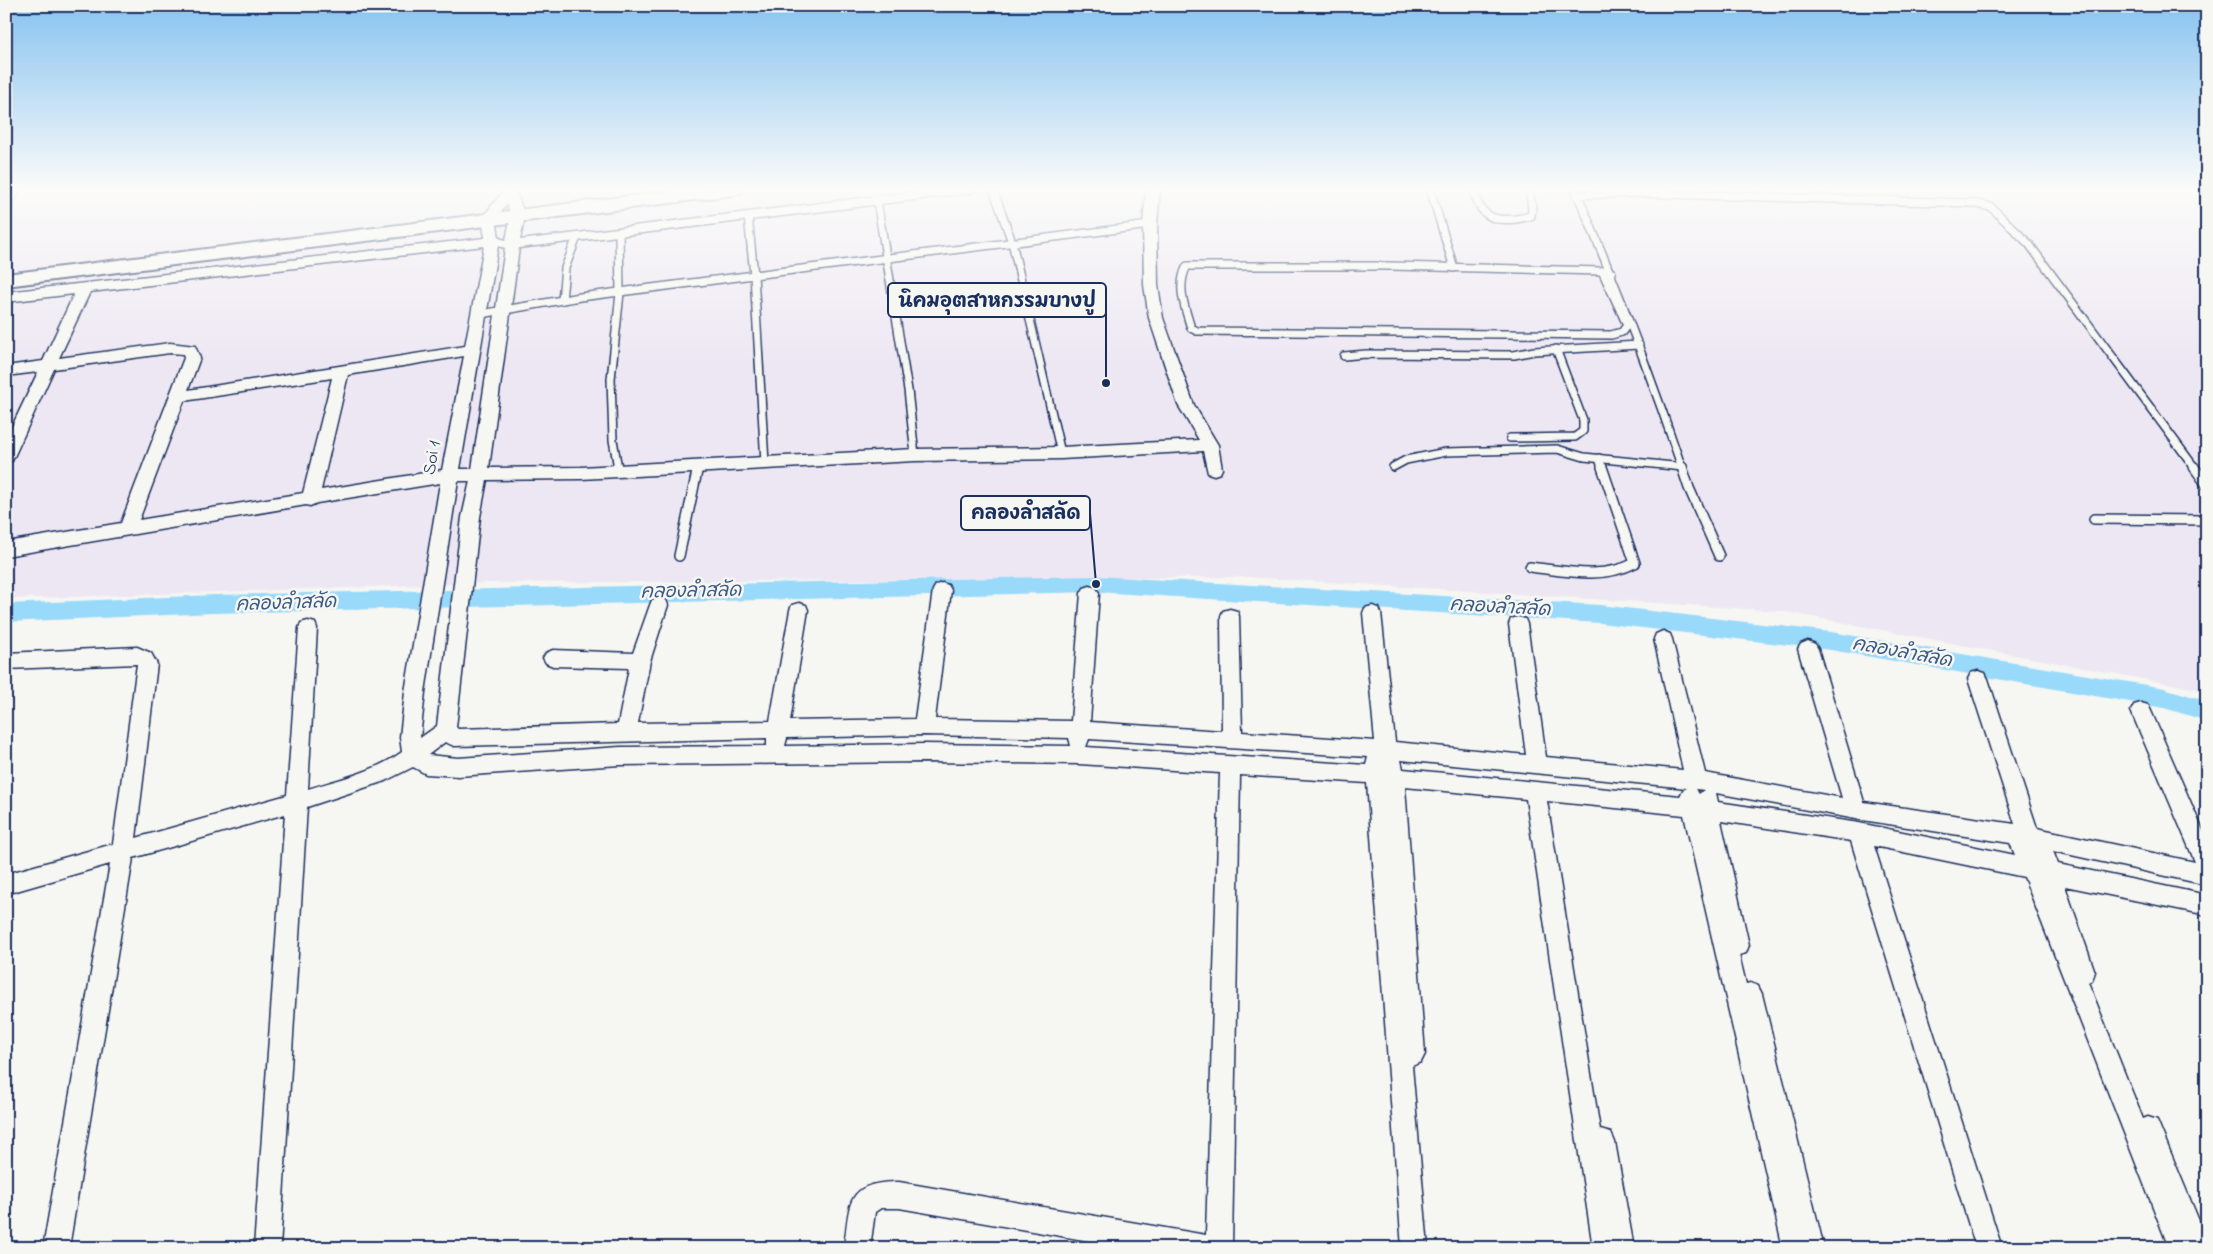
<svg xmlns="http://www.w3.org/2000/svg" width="2213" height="1254" viewBox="0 0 2213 1254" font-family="'Indie Flower','Playpen Sans Thai',sans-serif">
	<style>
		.built { fill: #ede7f3 }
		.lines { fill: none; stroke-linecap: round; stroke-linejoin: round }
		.canal { fill: #99dafb; fill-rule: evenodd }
		.service-far1-casing { stroke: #1b2f5e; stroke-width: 10 }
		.service-casing { stroke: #1b2f5e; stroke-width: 12 }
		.minor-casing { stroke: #1b2f5e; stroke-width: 3 }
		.secondary-casing { stroke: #1b2f5e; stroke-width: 4 }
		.service-far1 { stroke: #f6f6f2; stroke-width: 7 }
		.service { stroke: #f6f6f2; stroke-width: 9 }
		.minor { fill: #f6f6f2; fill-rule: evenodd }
		.secondary { fill: #f6f6f2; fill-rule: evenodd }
		.labels { text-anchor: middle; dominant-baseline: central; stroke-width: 5; stroke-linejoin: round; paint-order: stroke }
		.street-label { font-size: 18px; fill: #1b2f5e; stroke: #f6f6f2 }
		.water-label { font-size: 19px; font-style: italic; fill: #3a5a85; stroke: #f6f6f2 }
		.leader { fill: none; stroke: #1b2f5e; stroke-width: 2 }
		.callout-dot { fill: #1b2f5e; stroke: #f6f6f2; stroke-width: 2 }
		.callout { fill: #f6f6f2; stroke: #1b2f5e; stroke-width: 2 }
		.callout-label { font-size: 19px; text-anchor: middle; font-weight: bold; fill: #1b2f5e }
	</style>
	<rect width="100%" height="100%" fill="#f6f6f2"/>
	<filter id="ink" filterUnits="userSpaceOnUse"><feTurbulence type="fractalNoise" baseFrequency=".02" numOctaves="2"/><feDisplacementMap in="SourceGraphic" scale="10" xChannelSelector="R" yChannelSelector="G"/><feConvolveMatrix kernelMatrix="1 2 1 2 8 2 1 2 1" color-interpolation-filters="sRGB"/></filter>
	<g filter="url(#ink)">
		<path class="built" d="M6 189H2207V691L1781 611 1248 577 489 583 6 599Z"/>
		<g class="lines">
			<path class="canal" d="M1096 576 1600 605 1831 632 2164 688 2207 701V721L2164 708 1831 650 1600 623 1096 592 214 613 6 622V604L214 595Z"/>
			<g class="service-far1-casing">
				<g id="service-far1">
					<path d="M993 189 1012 242 1061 453"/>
					<path d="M1474 189C1479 223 1503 223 1531 216L1532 208 1529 189"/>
					<path d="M1575 189C1615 281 1650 373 1682 468"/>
					<path d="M1431 192 1454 268"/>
					<path d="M1577 195 1628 193 1972 203 1991 207 2029 244 2195 468"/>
					<path d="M877 201 908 390 915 455"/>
					<path d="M6 208 17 189"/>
					<path d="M748 216 754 275 765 463"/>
					<path d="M1187 266H1391L1602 271 1627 325 1622 332 1611 335 1197 331 1191 328C1185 308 1176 286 1187 266Z"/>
					<path d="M1602 271 1612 273"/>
					<path d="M562 300 565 268 577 237"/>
					<path d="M481 314 580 297 1150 225"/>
					<path d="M1344 356 1366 354 1514 355 1534 351 1639 345"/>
					<path d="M1510 438 1575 437 1583 431V420L1556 349"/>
					<path d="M1599 458 1602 468"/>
					<path d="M1393 467 1406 460 1446 452 1557 449 1584 457 1683 467"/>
					<path d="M618 468 613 440 611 379 620 293 619 232"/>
				</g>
			</g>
			<g class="service-casing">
				<g id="service">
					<path d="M617 467 618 470"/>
					<path d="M1682 467 1689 488 1719 556"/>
					<path d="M2194 467 2207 485"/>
					<path d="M2094 519 2207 520"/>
					<path d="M679 556 698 467"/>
					<path d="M1530 567C1566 571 1602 580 1635 563L1602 467"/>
				</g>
			</g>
			<g class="minor-casing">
				<path id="minor" d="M505 189H518L516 192 525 215 520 240 935 189H977L971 193 519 248 489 468 581 467 915 449 1061 447 1199 440 1178 405 1149 318 1144 285 1143 225 1146 189H1160L1157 225 1158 285 1163 318 1194 405 1218 445 1222 469 1220 473 1214 475 1208 473 1203 451 1061 459 915 461 581 479 487 480 480 517 456 727 458 729 618 724 629 668 553 666 546 663 543 658 546 653 553 650 633 653 650 605 652 600 659 598 666 600 668 605 650 661 638 723 770 721 790 610 792 605 799 603 806 605 808 610 790 721 915 719 933 590 936 585 942 583 948 585 951 590 935 719 1071 721 1081 593 1084 588 1090 586 1096 588 1099 593 1090 722 1222 731 1221 616 1223 611 1230 609 1237 611 1239 616 1242 732 1375 741 1363 613 1365 608 1372 606 1379 608 1381 613 1395 742 1526 755 1509 624 1511 619 1518 617 1525 619 1527 624 1546 757 1683 770 1654 639 1656 634 1663 631 1670 634 1672 639 1705 773 1842 798 1798 649 1801 644 1808 641 1815 644 1818 649 1864 802 2015 824 1968 679 1971 673 1978 671 1985 673 1988 679 2037 828 2195 862 2131 711 2134 705 2141 703 2148 705 2151 711 2207 840V885L2053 851 2058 864 2207 895V915L2065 886 2095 972 2092 980 2088 982 2143 1119 2148 1117 2157 1120 2207 1240V1248H2169L2024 877 1874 846 2002 1248H1976L1851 841 1721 821 1749 945 1746 953 1739 955 1746 984 1750 983 1758 986 1762 994 1824 1248H1783L1684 815 1547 801 1600 1130 1611 1133 1615 1142 1634 1248H1593L1526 799 1405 787 1425 1054 1421 1062 1412 1066 1428 1248H1402L1367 783 1240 775 1232 1248H1130L899 1208H881L875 1212 870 1248H844C850 1203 845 1182 899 1182L1206 1235 1220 773 1079 764 924 762 620 765 458 776 426 774 413 767 385 781 307 807 280 1248H254L285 814 133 858 69 1248H43L110 864 6 894V874L113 844 137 664 6 669V653L137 647 151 653 157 664 136 838 287 795 299 628 301 623 308 621 315 623 317 628 308 789C339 779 375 772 402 752L400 737 405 692 440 483 317 503 310 506 306 505 6 556V542L121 523 184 358 183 354 170 353 54 369 14 457 12 461 6 463V439L38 372 6 376V366L43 361 74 294 6 302V292L485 238 482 218ZM507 204 511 215 506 240 499 238 496 218ZM484 246 465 346 188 390 200 358 195 346 170 343 59 358 90 292ZM498 246 505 248 472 469H460ZM464 356 442 470 321 490 348 375ZM332 378 303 493 139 520 184 401ZM458 481H470L462 517 437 726 420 738 425 692ZM924 735 1069 738 1071 746 924 744 785 746 787 738ZM767 738V746L620 747 458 758 428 755 445 742 454 746ZM1089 739 1368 757 1366 765 1086 747ZM1401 760 1687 788 1683 790 1680 796 1403 769ZM1696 789 1704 790 1699 794ZM1716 793 1856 819 2010 843 2015 855 1859 823 1718 802Z"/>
			</g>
			<g class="secondary-casing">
				<path id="secondary" d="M686 189H743L741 193 734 195 6 286V274Z"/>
			</g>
			<use href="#service-far1" class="service-far1"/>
			<use href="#service" class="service"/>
			<use href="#minor" class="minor"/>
			<use href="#secondary" class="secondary"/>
		</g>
	</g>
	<linearGradient id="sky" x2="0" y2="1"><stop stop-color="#88c3f0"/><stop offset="0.52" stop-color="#fbfbf9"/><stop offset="1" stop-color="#fbfbf9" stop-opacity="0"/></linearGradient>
	<rect width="2213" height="365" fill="url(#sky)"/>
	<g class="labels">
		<g class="street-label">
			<text transform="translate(433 458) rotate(-80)">Soi 1</text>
		</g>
		<g class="water-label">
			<text transform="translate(691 592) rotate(-1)">คลองลำสลัด</text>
			<text transform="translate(286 604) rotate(-2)">คลองลำสลัด</text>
			<text transform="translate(1500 608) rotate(3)">คลองลำสลัด</text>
			<text transform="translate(1902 653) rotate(10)">คลองลำสลัด</text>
		</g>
	</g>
	<path class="leader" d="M1106 383L1106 300M1096 584L1090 513"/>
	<g class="callout-dot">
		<circle cx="1106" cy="383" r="5"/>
		<circle cx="1096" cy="584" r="5"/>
	</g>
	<g class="callout">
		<rect x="888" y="283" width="218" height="34" rx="5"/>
		<rect x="961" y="496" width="129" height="34" rx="5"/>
	</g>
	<g class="callout-label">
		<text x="997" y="307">นิคมอุตสาหกรรมบางปู</text>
		<text x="1026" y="519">คลองลำสลัด</text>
	</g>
	<rect width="2213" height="1254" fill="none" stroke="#f6f6f2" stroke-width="25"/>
	<rect x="12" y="12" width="2188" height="1229" fill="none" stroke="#1b2f5e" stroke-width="2" filter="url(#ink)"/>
</svg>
